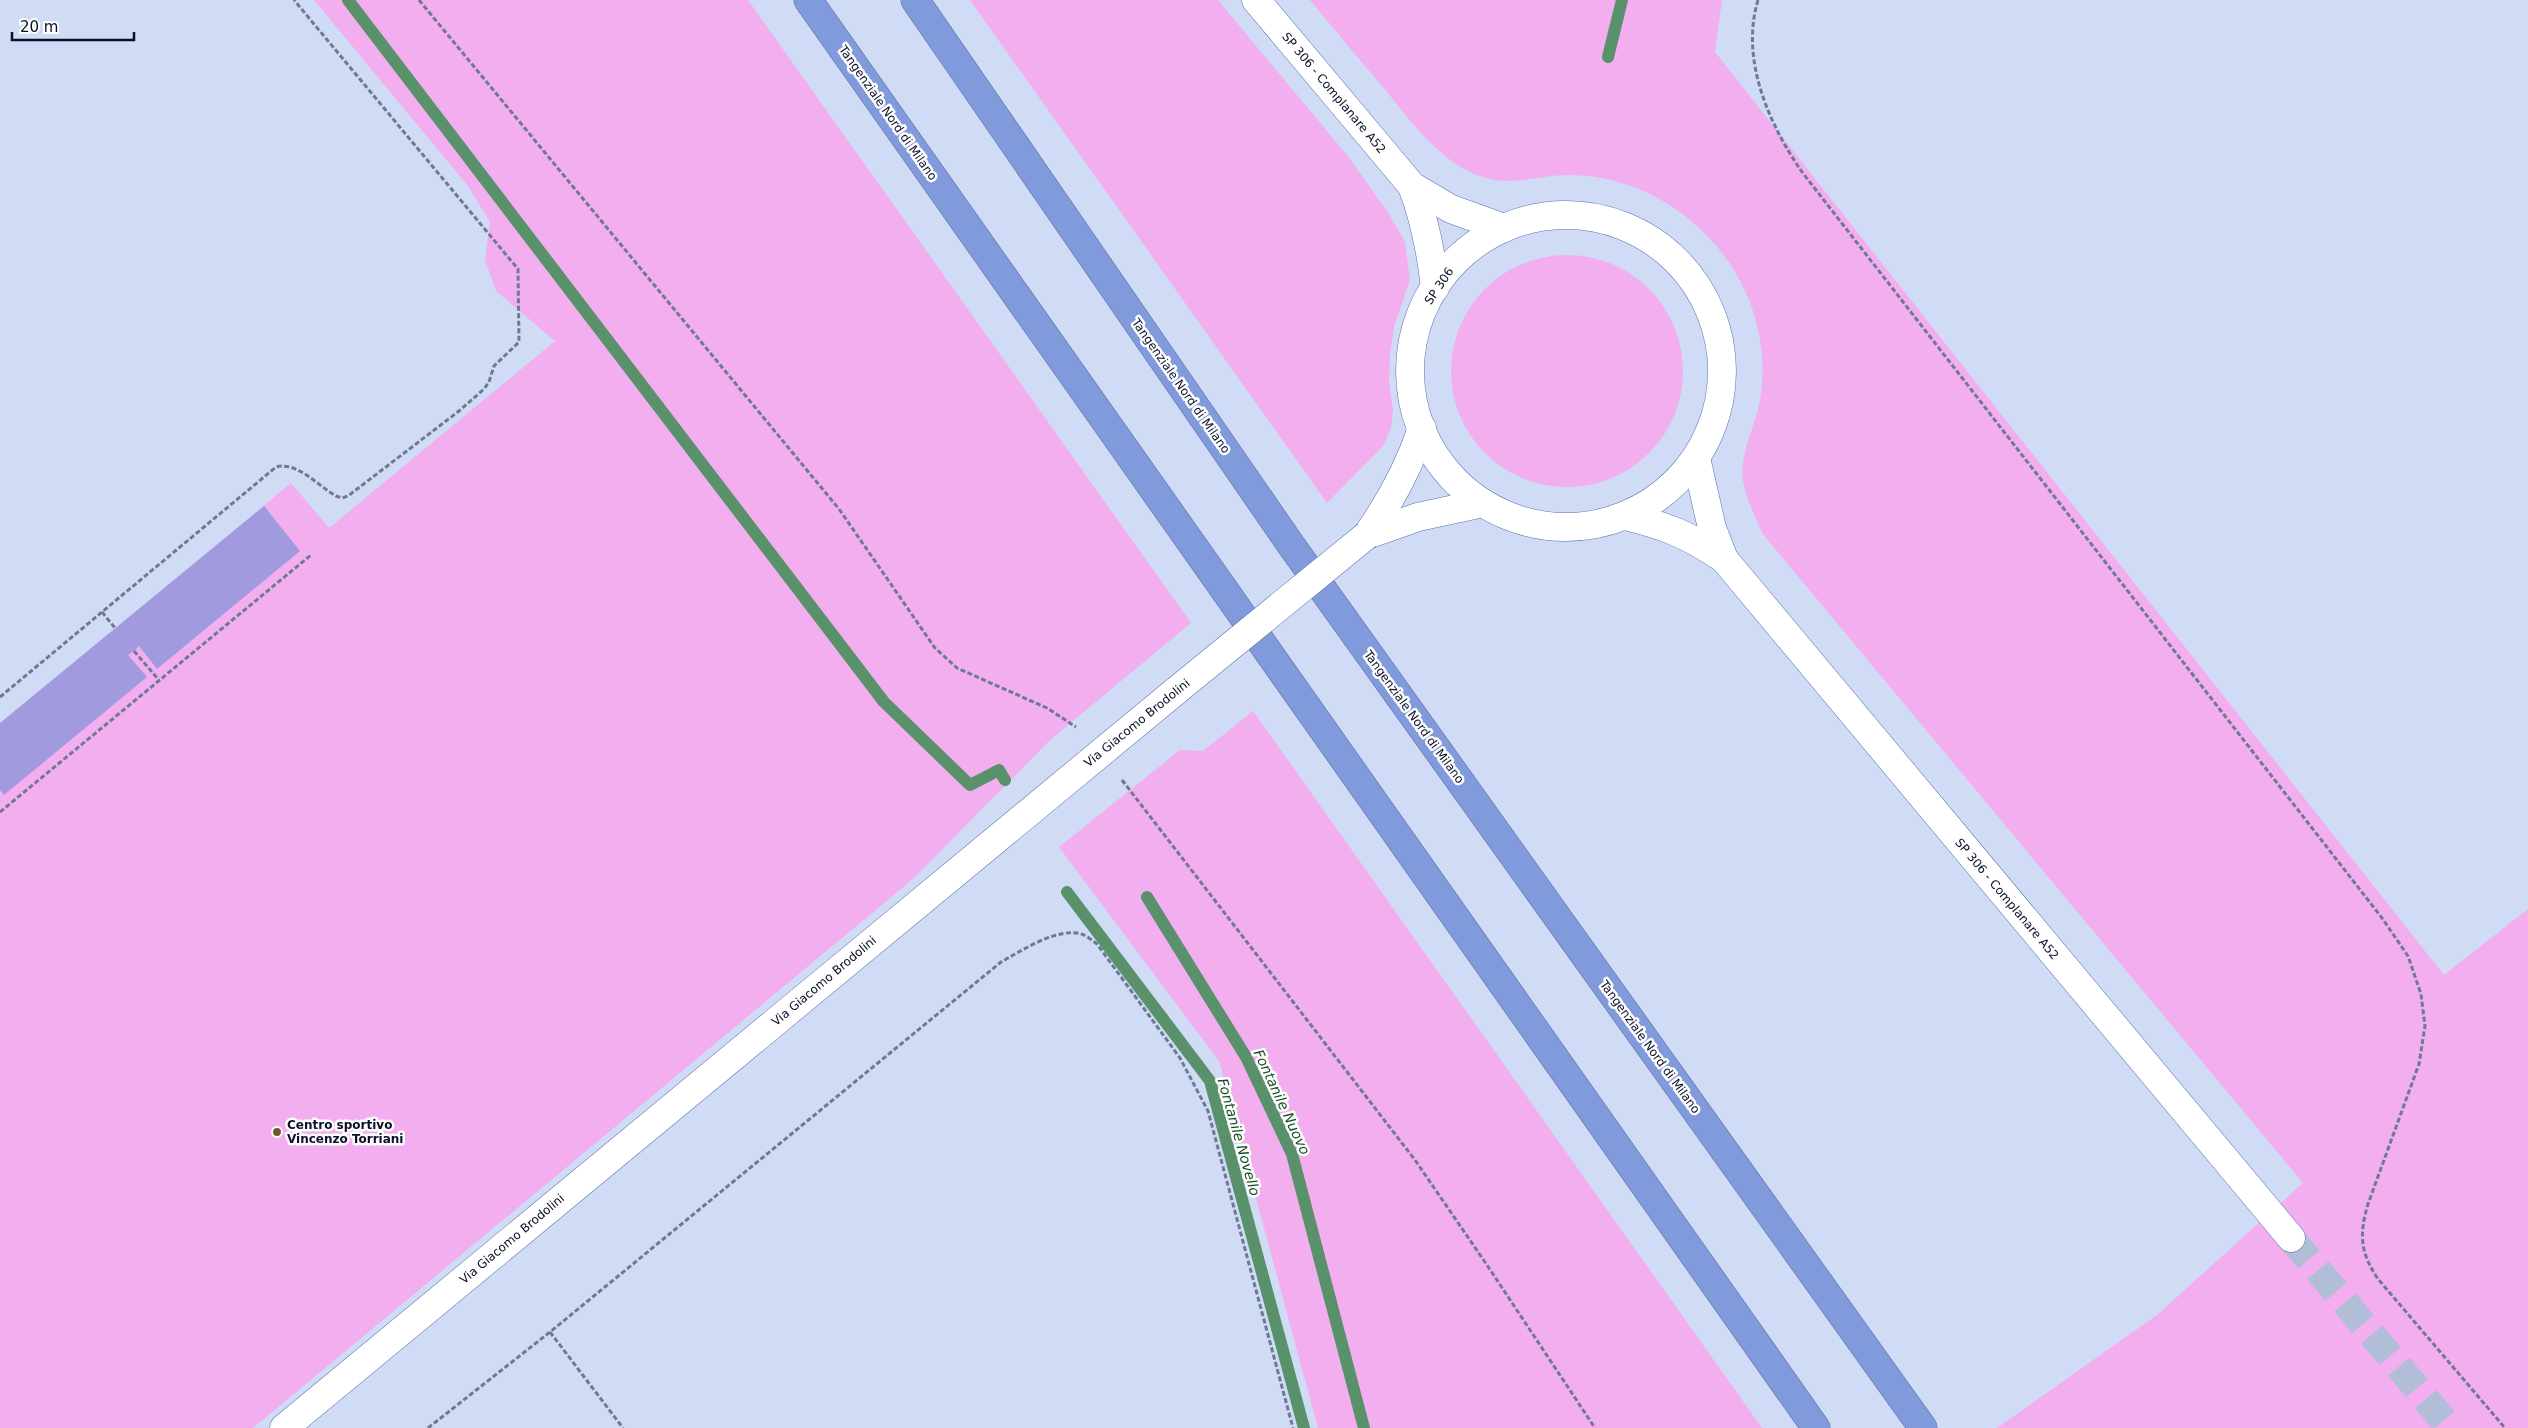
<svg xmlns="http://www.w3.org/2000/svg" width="2528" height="1428" viewBox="0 0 2528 1428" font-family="'DejaVu Sans',sans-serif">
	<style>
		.green { fill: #f2aeee }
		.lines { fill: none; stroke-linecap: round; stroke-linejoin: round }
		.stream { stroke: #58916a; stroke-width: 12 }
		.building { fill: #a19ade }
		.secondary-tunnel { stroke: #b2bdd7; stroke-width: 28; stroke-dasharray: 28 14; stroke-linecap: butt }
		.street-casing { stroke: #5c72ae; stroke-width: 29 }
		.secondary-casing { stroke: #5c72ae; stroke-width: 29 }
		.highway-casing { stroke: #576a9c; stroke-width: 29 }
		.path { stroke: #707993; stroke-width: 3; stroke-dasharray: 5 2.5; stroke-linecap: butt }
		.street { stroke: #fff; stroke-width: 28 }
		.secondary { stroke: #fff; stroke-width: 28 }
		.highway { stroke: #819adb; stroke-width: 28 }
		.street-bridge-casing { stroke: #5c72ae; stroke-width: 29; stroke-linecap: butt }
		.street-bridge { stroke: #fff; stroke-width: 28 }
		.poi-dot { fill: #6d5928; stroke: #fdfdfd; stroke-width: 2 }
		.labels { text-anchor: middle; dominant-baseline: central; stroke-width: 5; stroke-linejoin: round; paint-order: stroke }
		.street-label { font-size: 12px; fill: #091028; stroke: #fdfdfd }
		.poi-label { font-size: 12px; font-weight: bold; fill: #091028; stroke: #fdfdfd; text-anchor: start }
		.water-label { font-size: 14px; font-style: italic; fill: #164e24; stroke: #fdfdfd }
	</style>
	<rect width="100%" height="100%" fill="#d0dbf6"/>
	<g class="green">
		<path d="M314 0H748L1191 623 1050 740 913 879 253 1428H0V726L291 483 329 528 555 341 496 291 485 260 490 222 468 186Z"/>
		<path d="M970 0H1218L1347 155 1389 214 1405 242 1410 280 1394 327 1390 355 1389 382 1393 410 1391 428 1383 446 1327 503Z"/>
		<path d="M1310 0H1722L1715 52 2444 975 2528 909V1428H1997L2157 1315 2303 1183 1762 533C1754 512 1739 487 1743 464 1745 444 1755 424 1759 405 1767 369 1761 326 1746 293 1716 225 1645 175 1569 175 1531 175 1508 190 1470 172 1435 155 1407 117 1383 87 1358 58 1334 29 1310 0Z"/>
		<circle cx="1567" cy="371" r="116"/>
		<path d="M1253 711 1762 1428H1318L1219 1061 1059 847 1180 750 1203 751Z"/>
	</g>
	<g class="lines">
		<g class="stream">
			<path d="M348 0 884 702 970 785 999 770 1005 780"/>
			<path d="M1608 57 1622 0"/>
			<path d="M1067 892 1210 1081 1304 1428"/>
			<path d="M1147 897 1246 1057 1292 1154 1364 1428"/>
		</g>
	</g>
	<path class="building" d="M264 506 300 551 157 669 139 646 134 651 128 655 147 677 4 795 0 790V723Z"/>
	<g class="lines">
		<path class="secondary-tunnel" d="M2291 1238 2450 1428"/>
		<g class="street-casing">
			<g id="street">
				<path d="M1367 535 1418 517 1483 503"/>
				<path d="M1367 535C1390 502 1409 468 1422 428"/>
				<path d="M284 1428 1177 690"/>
			</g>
		</g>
		<g class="secondary-casing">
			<g id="secondary">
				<path d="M1256 0 1412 186 1451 209 1504 228"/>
				<path d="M1412 186C1425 220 1431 251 1435 288"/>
				<circle cx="1566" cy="371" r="156"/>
				<path d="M1696 458 1712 528 1724 559"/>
				<path d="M1625 516C1666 526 1689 535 1724 559L2291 1238"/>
			</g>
		</g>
		<g class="highway-casing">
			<g id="highway">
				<path d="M808 0 1816 1428"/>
				<path d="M915 0 1291 545 1923 1428"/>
			</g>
		</g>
		<g class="path">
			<path d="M419 0 839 509 935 648 957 668 1047 708 1076 727"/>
			<path d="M1758 0C1740 60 1769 124 1802 172L2382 918 2408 956 2421 994 2425 1026 2419 1064 2368 1204C2359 1235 2360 1252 2378 1279L2505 1428"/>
			<path d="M102 612 115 628"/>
			<path d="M134 651 159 680"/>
			<path d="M0 697 276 467C297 461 318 486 336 496L342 498 348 496 459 411 484 389 489 382 494 366 519 342 518 269 294 0"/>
			<path d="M1122 780 1415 1160 1489 1268 1595 1428"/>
			<path d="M0 812 311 555"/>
			<path d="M550 1332 623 1428"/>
			<path d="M428 1428 550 1332 1001 962C1021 951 1060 925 1084 935 1088 937 1093 941 1097 944L1180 1058 1208 1111 1293 1428"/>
		</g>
		<use href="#street" class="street"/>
		<use href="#secondary" class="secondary"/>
		<use href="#highway" class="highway"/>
		<g class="street-bridge-casing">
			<path id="street-bridge" d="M1177 690 1367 535"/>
		</g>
		<use href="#street-bridge" class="street-bridge"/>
	</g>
	<circle class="poi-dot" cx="277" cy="1132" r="5"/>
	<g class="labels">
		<g class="street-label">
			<text transform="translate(1334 93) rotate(50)">SP 306 - Complanare A52</text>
			<text transform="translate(888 113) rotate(55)">Tangenziale Nord di Milano</text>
			<text transform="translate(1439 286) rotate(-56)">SP 306</text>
			<text transform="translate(1181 386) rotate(55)">Tangenziale Nord di Milano</text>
			<text transform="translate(1414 717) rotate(54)">Tangenziale Nord di Milano</text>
			<text transform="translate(1137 723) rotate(-39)">Via Giacomo Brodolini</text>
			<text transform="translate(2007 899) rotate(50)">SP 306 - Complanare A52</text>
			<text transform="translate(824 981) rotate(-40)">Via Giacomo Brodolini</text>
			<text transform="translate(1650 1047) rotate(54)">Tangenziale Nord di Milano</text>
			<text transform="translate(512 1239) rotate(-40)">Via Giacomo Brodolini</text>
		</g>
		<g class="poi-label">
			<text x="287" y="1125">Centro sportivo<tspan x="287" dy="14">Vincenzo Torriani</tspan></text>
		</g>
		<g class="water-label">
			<text transform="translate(1282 1102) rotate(65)">Fontanile Nuovo</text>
			<text transform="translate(1239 1137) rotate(74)">Fontanile Novello</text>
		</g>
	</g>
	<path d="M12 32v8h122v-8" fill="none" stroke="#091028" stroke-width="2.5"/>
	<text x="20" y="32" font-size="15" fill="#091028" stroke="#fdfdfd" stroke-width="4" paint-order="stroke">20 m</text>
</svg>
